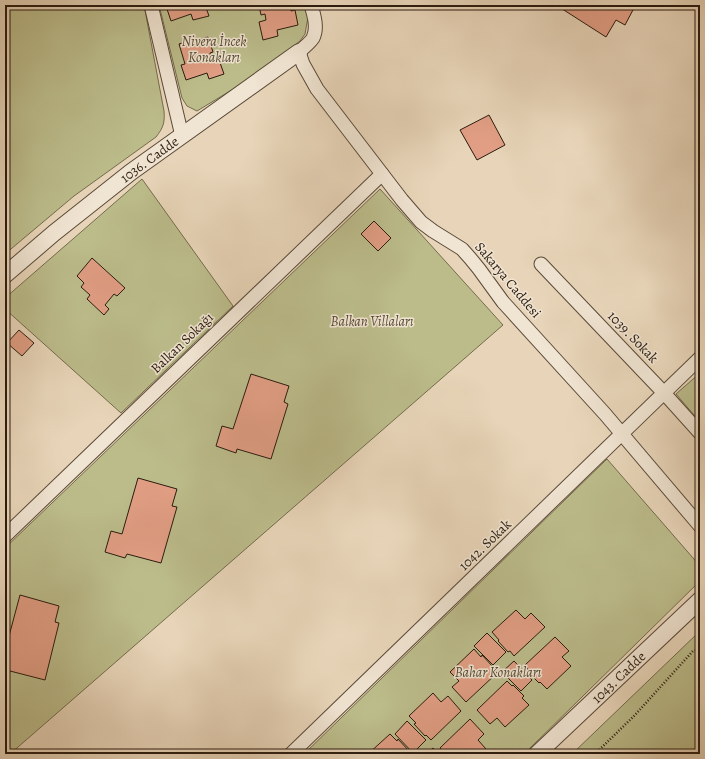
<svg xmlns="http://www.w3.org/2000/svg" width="705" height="759" viewBox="0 0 705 759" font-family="Alegreya,serif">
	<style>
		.green { fill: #bcbc8b; stroke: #736c4c }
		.building { fill: #e19e84; stroke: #2a1b0e }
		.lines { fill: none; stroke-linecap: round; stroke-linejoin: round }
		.minor-casing { stroke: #5a4a39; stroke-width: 15 }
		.tertiary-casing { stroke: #5a4a39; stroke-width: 18 }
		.path { stroke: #2a1b0e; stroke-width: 2.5; stroke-dasharray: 1 2; stroke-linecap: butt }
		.minor { stroke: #f0e4d2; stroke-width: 13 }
		.tertiary { stroke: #f0e4d2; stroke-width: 16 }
		.labels { text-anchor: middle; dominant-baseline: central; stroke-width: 3; stroke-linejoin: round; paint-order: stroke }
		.park-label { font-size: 14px; font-style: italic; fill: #564b34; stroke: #f0e4d2 }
		.street-label { font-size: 14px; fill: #2a1b0e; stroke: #f0e4d2 }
	</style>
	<rect width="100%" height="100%" fill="#e8d5b9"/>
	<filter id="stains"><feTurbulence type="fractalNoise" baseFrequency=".005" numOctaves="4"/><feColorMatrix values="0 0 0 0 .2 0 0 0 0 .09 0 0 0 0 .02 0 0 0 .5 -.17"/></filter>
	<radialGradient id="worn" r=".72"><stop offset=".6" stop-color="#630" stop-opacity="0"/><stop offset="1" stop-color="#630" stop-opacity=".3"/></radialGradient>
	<g class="green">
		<path d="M5 5H144L164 111C165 123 163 128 156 137L74 196 5 254Z"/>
		<path d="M159 5H305L308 17 305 34 300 41 266 67 240 85 197 111 187 106 182 98Z"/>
		<path d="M142 179 233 306 121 413 5 309V298Z"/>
		<path d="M380 189 503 325 10 754H5V548Z"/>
		<path d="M700 373V422L676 394Z"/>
		<path d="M607 459 700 566V581L524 754H304Z"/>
		<path d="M700 631V754H572Z"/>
	</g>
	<g class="building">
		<path d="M169 5H205L209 16 193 20 191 14 171 21 166 6Z"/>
		<path d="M259 5H290L291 11 295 10 298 25 277 30 278 36 263 40 259 22 266 20 265 14 261 15Z"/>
		<path d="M556 5H628L634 8 625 25 616 20 606 37Z"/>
		<path d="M208 37 213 52 210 53 211 59 218 57 224 74 209 79 207 73 186 80 181 65 185 64 179 44 195 39V41Z"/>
		<path d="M489 115 505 145 477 160 460 130Z"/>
		<path d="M374 221 391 238 378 251 361 234Z"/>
		<path d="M92 258 125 288 117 296 114 294 105 305 109 309 104 315 87 299 90 295 81 287 84 283 77 276Z"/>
		<path d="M19 330 34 343 22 356 7 343Z"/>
		<path d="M251 374 289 386 284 402 288 404 271 459 237 449 236 453 216 446 222 426 233 429Z"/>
		<path d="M138 478 177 489 172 506 177 507 161 563 127 554 125 558 105 552 111 531 122 534Z"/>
		<path d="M20 595 59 606 55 622 59 623 45 680 10 671 9 675 5 674V651Z"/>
		<path d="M516 610 525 619 531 613 545 627 514 656 510 651 508 652 498 641 499 640 492 632Z"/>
		<path d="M487 633 506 652 493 665 474 646Z"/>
		<path d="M555 637 569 651 562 657 571 666 547 689 540 682 539 683 528 672 529 671 525 665Z"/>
		<path d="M474 649 481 657 482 655 493 667 492 668 497 673 466 702 452 687 459 681 450 672Z"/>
		<path d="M514 661 532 680 521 691 502 672Z"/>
		<path d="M507 681 512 686 513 685 524 696 522 698 529 705 505 727 497 718 490 724 477 710Z"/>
		<path d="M433 693 441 702 448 696 461 711 431 740 426 735 425 736 414 724 416 723 409 716Z"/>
		<path d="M470 719 484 734 478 740 486 749 481 754H444L440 748Z"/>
		<path d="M407 721 426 740 413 753 395 734Z"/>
		<path d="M390 734 397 741 398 739 409 751 408 752 410 754H368Z"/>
		<path d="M433 748 439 754H426Z"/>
	</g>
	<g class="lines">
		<g class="minor-casing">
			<g id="minor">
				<path d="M151 5 182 136"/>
				<path d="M311 5C314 15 318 28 313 38 310 43 303 48 299 52L303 64 317 89 402 200 421 222 433 231 462 249 470 258 479 269 503 302 605 414 700 526"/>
				<path d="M541 264 664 393 700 433"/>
				<path d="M5 536 382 174"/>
				<path d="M291 754 700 358"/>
			</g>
		</g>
		<g class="tertiary-casing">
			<g id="tertiary">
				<path id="s1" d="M5 275 54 233 131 172 299 52"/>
				<path id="s2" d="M537 754 700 600"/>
			</g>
		</g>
		<path class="path" d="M595 754 635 715 693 651 700 649"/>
		<use href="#minor" class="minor"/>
		<use href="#tertiary" class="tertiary"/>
	</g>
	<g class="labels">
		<g class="park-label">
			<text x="214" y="41">Nivera İncek<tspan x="214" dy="16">Konakları</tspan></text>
			<text x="372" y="321">Balkan Villaları</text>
			<text x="498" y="672">Bahar Konakları</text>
		</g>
		<g class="street-label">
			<text stroke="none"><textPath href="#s1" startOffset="185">1036. Cadde</textPath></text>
			<text transform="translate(508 280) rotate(50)">Sakarya Caddesi</text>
			<text transform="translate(633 337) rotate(46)">1039. Sokak</text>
			<text transform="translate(182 343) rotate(-44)">Balkan Sokağı</text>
			<text transform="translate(485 545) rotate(-44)">1042. Sokak</text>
			<text stroke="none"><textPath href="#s2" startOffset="112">1043. Cadde</textPath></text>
		</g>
	</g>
	<rect width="705" height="759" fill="none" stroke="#e8d5b9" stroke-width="20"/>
	<rect x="6" y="6" width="693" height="747" fill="none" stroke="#2a1b0e" stroke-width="2"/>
	<rect x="10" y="10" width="685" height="739" fill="none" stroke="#2a1b0e"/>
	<rect width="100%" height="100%" filter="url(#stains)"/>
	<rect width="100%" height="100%" fill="url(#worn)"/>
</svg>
